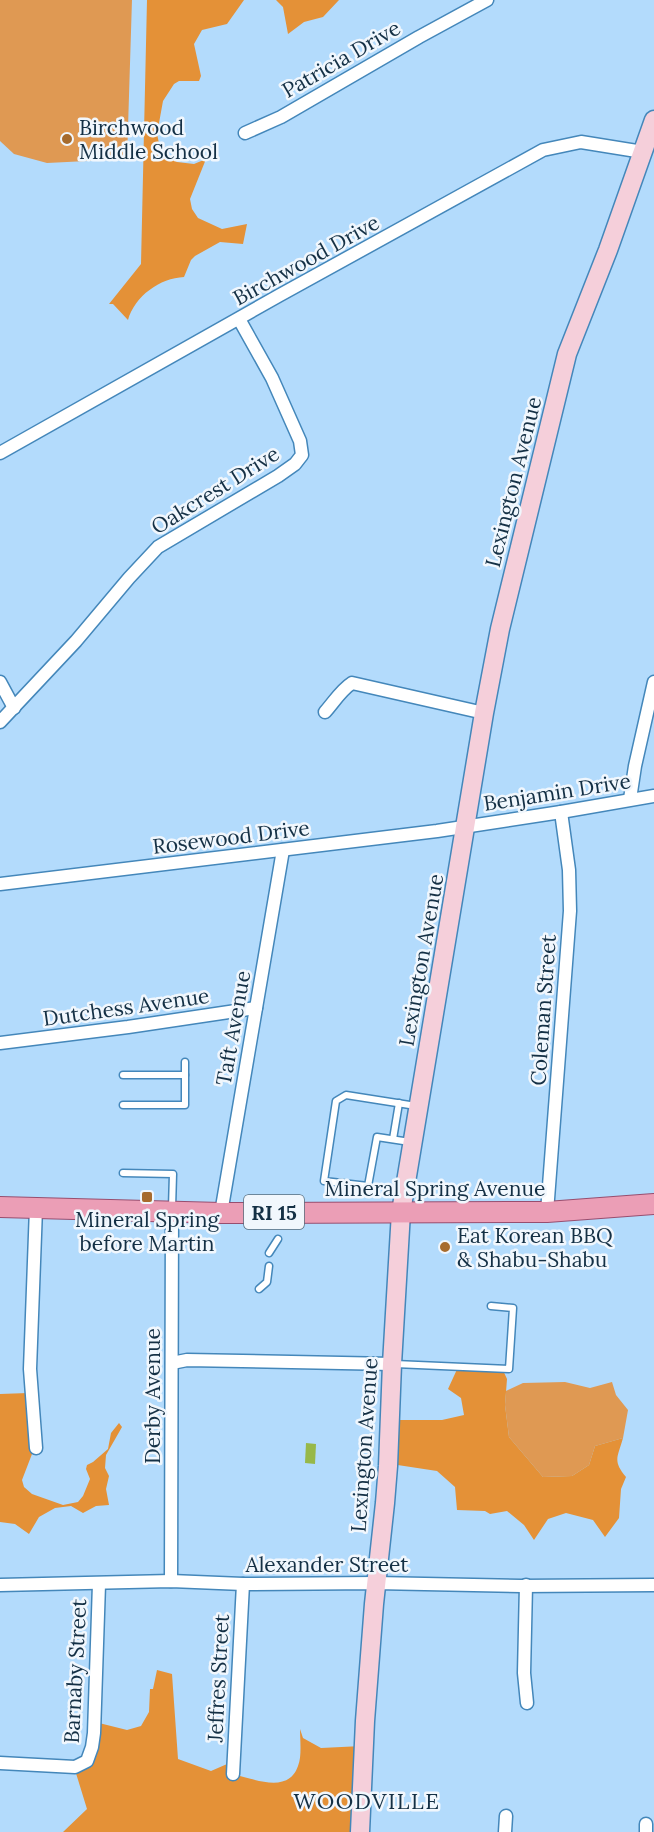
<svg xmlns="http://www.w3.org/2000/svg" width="654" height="1832" viewBox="0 0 654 1832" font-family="Lora,serif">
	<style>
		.green { fill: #df9953 }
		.forest { fill: #e49137 }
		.water { fill: #97b849 }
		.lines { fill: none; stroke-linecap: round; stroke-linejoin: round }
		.lane-casing { stroke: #4487ba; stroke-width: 9 }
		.street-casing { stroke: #4487ba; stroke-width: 15 }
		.secondary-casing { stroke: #4487ba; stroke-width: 21 }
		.primary-casing { stroke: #974e6f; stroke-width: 22 }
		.lane { stroke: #fff; stroke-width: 6 }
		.street { stroke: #fff; stroke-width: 12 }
		.secondary { stroke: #f5cfda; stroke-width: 18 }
		.primary { stroke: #eb9eb6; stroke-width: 20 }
		.poi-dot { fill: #a76b2d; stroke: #f1f7fd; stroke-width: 2 }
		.labels { text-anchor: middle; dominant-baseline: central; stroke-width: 5; stroke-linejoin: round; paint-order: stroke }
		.shield { fill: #f1f7fd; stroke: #566c7c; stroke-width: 1.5 }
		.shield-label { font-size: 20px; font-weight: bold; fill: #143045 }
		.street-label { font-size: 21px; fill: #143045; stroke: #f1f7fd }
		.poi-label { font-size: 21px; fill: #143045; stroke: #f1f7fd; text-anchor: start }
		.neighbourhood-label { font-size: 22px; letter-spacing: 1.5px; fill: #143045; stroke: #f1f7fd }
	</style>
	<rect width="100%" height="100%" fill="#b3dbfc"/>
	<g class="green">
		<path d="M0 0H132L127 159 47 163 14 154 0 141Z"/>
		<path d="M565 1382 590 1388 612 1382 616 1395 628 1410 623 1438 595 1446 589 1465 572 1476 543 1477 509 1437 505 1405 506 1391 523 1383Z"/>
	</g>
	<g class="forest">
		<path d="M147 0H244L227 24 202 30 194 44 201 76 199 81H179L174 84 163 101 157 134 160 148 177 162 194 164 206 159 190 199 192 209 198 218 222 229 247 224 243 244 220 242 195 256 191 260 184 277C160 278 135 296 128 320L113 304H109L141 264Z"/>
		<path d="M276 0H339L323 17 304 22 288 34 283 7Z"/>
		<path d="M459 1365 502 1368 507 1379 505 1405 509 1437 543 1477 572 1476 589 1465 595 1446 623 1438C618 1457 612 1460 626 1477L621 1489 619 1518 605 1537 593 1520 566 1513 548 1519 534 1540 524 1525 507 1511 490 1514 485 1511 457 1510 455 1487 437 1471 391 1464 390 1420H442L464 1415 461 1398 448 1389Z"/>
		<path d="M28 1393 32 1454 22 1480 24 1487 32 1494 63 1505 78 1502 83 1496 90 1479 86 1469 87 1465 93 1462 108 1449 111 1433 119 1423 122 1427 106 1455 105 1468 109 1476 106 1489 109 1505 96 1506 83 1513 71 1506 55 1508 39 1517 29 1534 15 1524 0 1522V1394Z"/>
		<path d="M157 1670 172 1674 178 1759 211 1771 234 1761 240 1776C260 1781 289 1792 298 1766 302 1756 300 1740 300 1729L303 1738 321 1748 362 1746 359 1832H63L87 1809 75 1770 86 1762 95 1722 127 1730 141 1726 149 1712 150 1689H153Z"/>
	</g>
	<path class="water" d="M306 1443 316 1444 315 1464 305 1463Z"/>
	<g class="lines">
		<g class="lane-casing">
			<g id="lane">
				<path d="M123 1075H185"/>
				<path d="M123 1105H185V1062"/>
				<path d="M393 1139 399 1103"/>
				<path d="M410 1142 377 1137 368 1186 324 1181 336 1101 346 1095 416 1106"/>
				<path d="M123 1173 173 1174 172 1208"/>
				<path d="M269 1253 278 1239"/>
				<path d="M259 1289 267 1282 269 1266"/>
				<path d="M395 1364 509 1369 513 1308 491 1306"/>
			</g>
		</g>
		<g class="street-casing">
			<g id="street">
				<path d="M245 133 281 117 419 37 487 0"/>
				<path d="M0 453 280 295 543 150 581 142 643 152"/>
				<path d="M0 682 14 708"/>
				<path d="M325 712C334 702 341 690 352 683L484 713"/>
				<path d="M0 722 76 641 129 578 158 547 278 476 295 464 302 455 300 441 272 378 239 319"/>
				<path d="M630 799 635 766 654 682"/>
				<path d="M0 884 437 831 561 812 654 796"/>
				<path d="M0 1043 128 1027 256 1008"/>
				<path d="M36 1208 30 1369 36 1448"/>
				<path d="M547 1212 570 911 569 870 561 812"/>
				<path d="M221 1213 283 850"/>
				<path d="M172 1363 187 1360 392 1364"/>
				<path d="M171 1581 172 1210"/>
				<path d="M0 1585 171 1581 243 1584 376 1583 521 1586 654 1585"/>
				<path d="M526 1585 524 1673 527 1703"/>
				<path d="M0 1763 75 1767 87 1761 92 1747 94 1733 99 1584"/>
				<path d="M233 1774 243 1584"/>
				<path d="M646 1824V1832"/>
				<path d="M505 1832 506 1816"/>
			</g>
		</g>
		<g class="secondary-casing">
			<path id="secondary" d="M360 1832 365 1721 374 1604 385 1503 388 1466 392 1364 401 1212 484 713 500 629 567 354 608 250 654 120"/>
		</g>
		<g class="primary-casing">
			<path id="primary" d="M0 1207 221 1213 547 1212 654 1204"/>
		</g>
		<use href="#lane" class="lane"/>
		<use href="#street" class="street"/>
		<use href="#secondary" class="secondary"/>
		<use href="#primary" class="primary"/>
	</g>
	<g class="poi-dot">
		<circle cx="67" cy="139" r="6"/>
		<rect x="141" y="1191" width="12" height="12" rx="3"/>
		<circle cx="445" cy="1247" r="6"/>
	</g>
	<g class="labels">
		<rect class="shield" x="244" y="1195" width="60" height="34" rx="4.5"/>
		<g class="shield-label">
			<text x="274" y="1212">RI 15</text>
		</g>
		<g class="street-label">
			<text transform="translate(341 59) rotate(-30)">Patricia Drive</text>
			<text transform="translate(306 260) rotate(-29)">Birchwood Drive</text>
			<text transform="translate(513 482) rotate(-76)">Lexington Avenue</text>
			<text transform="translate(215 490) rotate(-32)">Oakcrest Drive</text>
			<text transform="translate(557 792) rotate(-9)">Benjamin Drive</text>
			<text transform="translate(231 837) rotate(-7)">Rosewood Drive</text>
			<text transform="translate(421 960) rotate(-80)">Lexington Avenue</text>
			<text transform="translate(126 1007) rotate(-8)">Dutchess Avenue</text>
			<text transform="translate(543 1010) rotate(-86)">Coleman Street</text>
			<text transform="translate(233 1028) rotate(-80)">Taft Avenue</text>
			<text x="435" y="1188">Mineral Spring Avenue</text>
			<text transform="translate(152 1396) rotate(-90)">Derby Avenue</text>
			<text transform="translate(364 1445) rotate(-86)">Lexington Avenue</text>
			<text x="327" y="1564">Alexander Street</text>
			<text transform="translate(75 1671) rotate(-87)">Barnaby Street</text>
			<text transform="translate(218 1678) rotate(-87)">Jeffres Street</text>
		</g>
		<g class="poi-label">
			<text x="79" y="127">Birchwood<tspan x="79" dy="24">Middle School</tspan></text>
			<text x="147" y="1219" text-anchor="middle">Mineral Spring<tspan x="147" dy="24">before Martin</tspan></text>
			<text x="457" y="1235">Eat Korean BBQ<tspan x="457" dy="24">&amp; Shabu-Shabu</tspan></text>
		</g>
		<g class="neighbourhood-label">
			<text x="367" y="1801">WOODVILLE</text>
		</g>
	</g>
</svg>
